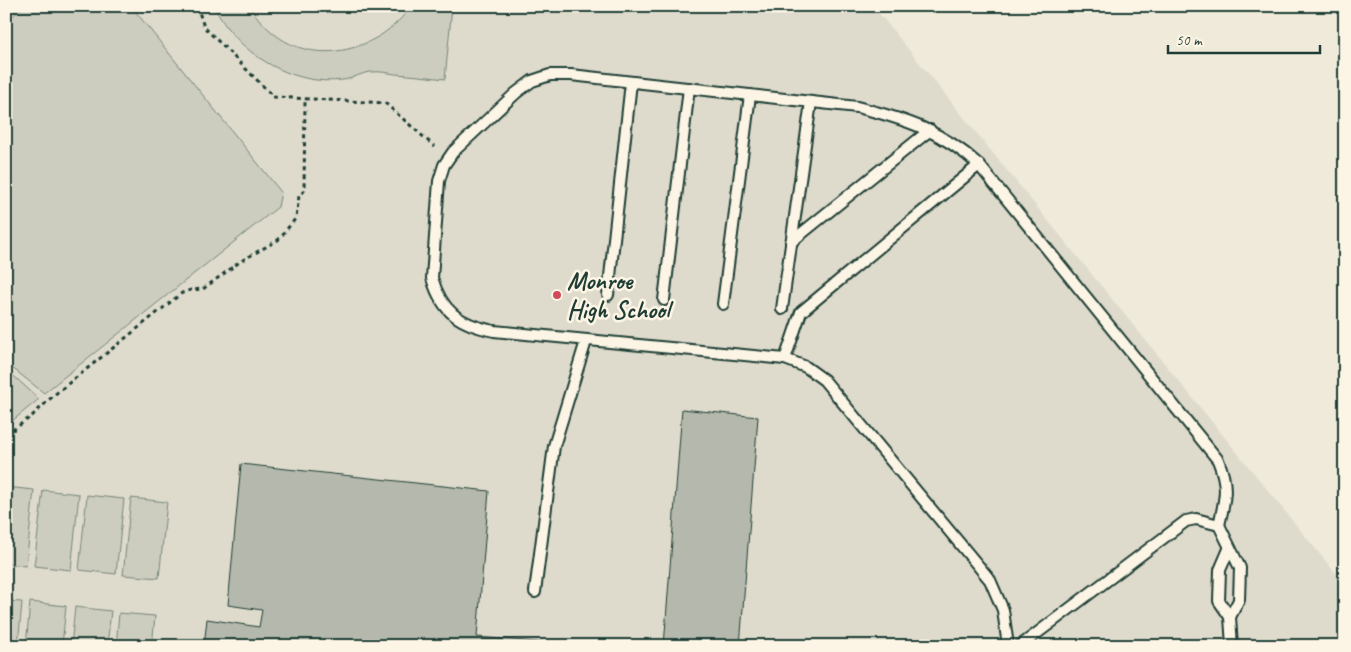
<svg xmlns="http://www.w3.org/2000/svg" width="1351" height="652" viewBox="0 0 1351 652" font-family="Caveat,sans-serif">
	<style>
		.built { fill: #dedbcc }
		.green { fill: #cccdbf; stroke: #76857a }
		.building { fill: #b5b9ad; stroke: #1f3d34 }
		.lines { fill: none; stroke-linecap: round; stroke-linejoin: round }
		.lane-casing { stroke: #1f3d34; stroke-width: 14 }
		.path { stroke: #1f3d34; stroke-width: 3; stroke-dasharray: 4 4; stroke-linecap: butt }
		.lane { stroke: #fcf5e5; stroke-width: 10 }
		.poi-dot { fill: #d1495b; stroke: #fcf5e5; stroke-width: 2 }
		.labels { text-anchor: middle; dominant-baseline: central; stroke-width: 5; stroke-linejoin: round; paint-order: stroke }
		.poi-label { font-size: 25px; font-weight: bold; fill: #1f3d34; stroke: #fcf5e5; text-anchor: start }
	</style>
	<rect width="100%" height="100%" fill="#efeada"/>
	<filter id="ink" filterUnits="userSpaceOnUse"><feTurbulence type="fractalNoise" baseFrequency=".02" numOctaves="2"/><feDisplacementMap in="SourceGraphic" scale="10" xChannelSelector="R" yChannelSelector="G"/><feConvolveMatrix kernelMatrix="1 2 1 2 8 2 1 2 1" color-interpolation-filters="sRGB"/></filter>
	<g filter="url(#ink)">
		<path class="built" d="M6 6H873L1345 585V646H6Z"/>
		<g class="green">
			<path d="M23 6H131L281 192 278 207 44 393 6 363V23Z"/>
			<path d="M214 6H248C256 15 263 25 272 32 315 69 381 50 411 6H452L445 79C428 77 412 75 395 74 388 73 380 71 372 72 362 72 353 79 343 80 292 87 235 52 214 6Z"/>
			<path d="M6 369 39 399 6 426Z"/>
			<path d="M6 487 34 490 26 566 6 564Z"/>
			<path d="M43 490 79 494 71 570 34 566Z"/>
			<path d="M87 495 124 499 116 574 79 570Z"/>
			<path d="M131 498 167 502 159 578 123 575Z"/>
			<path d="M6 601 22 602 18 646H6Z"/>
			<path d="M30 602 66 606 62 646H26Z"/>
			<path d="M75 607 111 611 107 646H71Z"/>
			<path d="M119 613 155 616 152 646H116Z"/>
		</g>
		<g class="building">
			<path d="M682 409 758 417 740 646H664Z"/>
			<path d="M241 464 489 491 477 637 587 646H204L207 619 259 627 262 610 228 605Z"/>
		</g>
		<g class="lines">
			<g class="lane-casing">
				<g id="lane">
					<path d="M979 165 801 312 785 359 806 367 824 380 990 580 1003 610 1008 646"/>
					<path d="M791 242 930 130"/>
					<path d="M608 295 631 82"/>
					<path d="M664 300 689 88"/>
					<path d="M723 304 750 95"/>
					<path d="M782 309 811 102"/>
					<path d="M785 359 494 331C459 324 442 312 432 278L439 181 444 165 453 152 516 93 532 81 550 75H571L857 107C905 119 942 131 979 165L1218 460C1229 487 1225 499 1219 525"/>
					<path d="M1229 549 1220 570 1219 601 1230 617 1232 646"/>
					<path d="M535 592 554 446 586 341"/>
					<path d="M1020 646 1186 521 1196 519 1219 525 1240 568 1239 600 1230 617"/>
				</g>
			</g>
			<g class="path">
				<path d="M197 6 204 27 274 97 385 103 435 147"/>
				<path d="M6 435 32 416 54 395 182 293 191 290 203 289 241 261 278 240 296 218 299 196 304 191 305 99"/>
			</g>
			<use href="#lane" class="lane"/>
		</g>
	</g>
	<circle class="poi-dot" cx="557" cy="295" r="5"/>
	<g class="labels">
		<g class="poi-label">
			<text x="567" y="281">Monroe<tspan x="567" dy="29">High School</tspan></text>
		</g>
	</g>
	<rect width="1351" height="652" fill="none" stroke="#fcf5e5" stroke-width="25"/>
	<rect x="12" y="12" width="1326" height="627" fill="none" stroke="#1f3d34" stroke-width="2" filter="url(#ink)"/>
	<path d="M1168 45v8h152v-8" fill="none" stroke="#1f3d34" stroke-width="2.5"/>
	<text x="1176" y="45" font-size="15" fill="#1f3d34" stroke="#fcf5e5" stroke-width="4" paint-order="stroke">50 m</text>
</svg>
